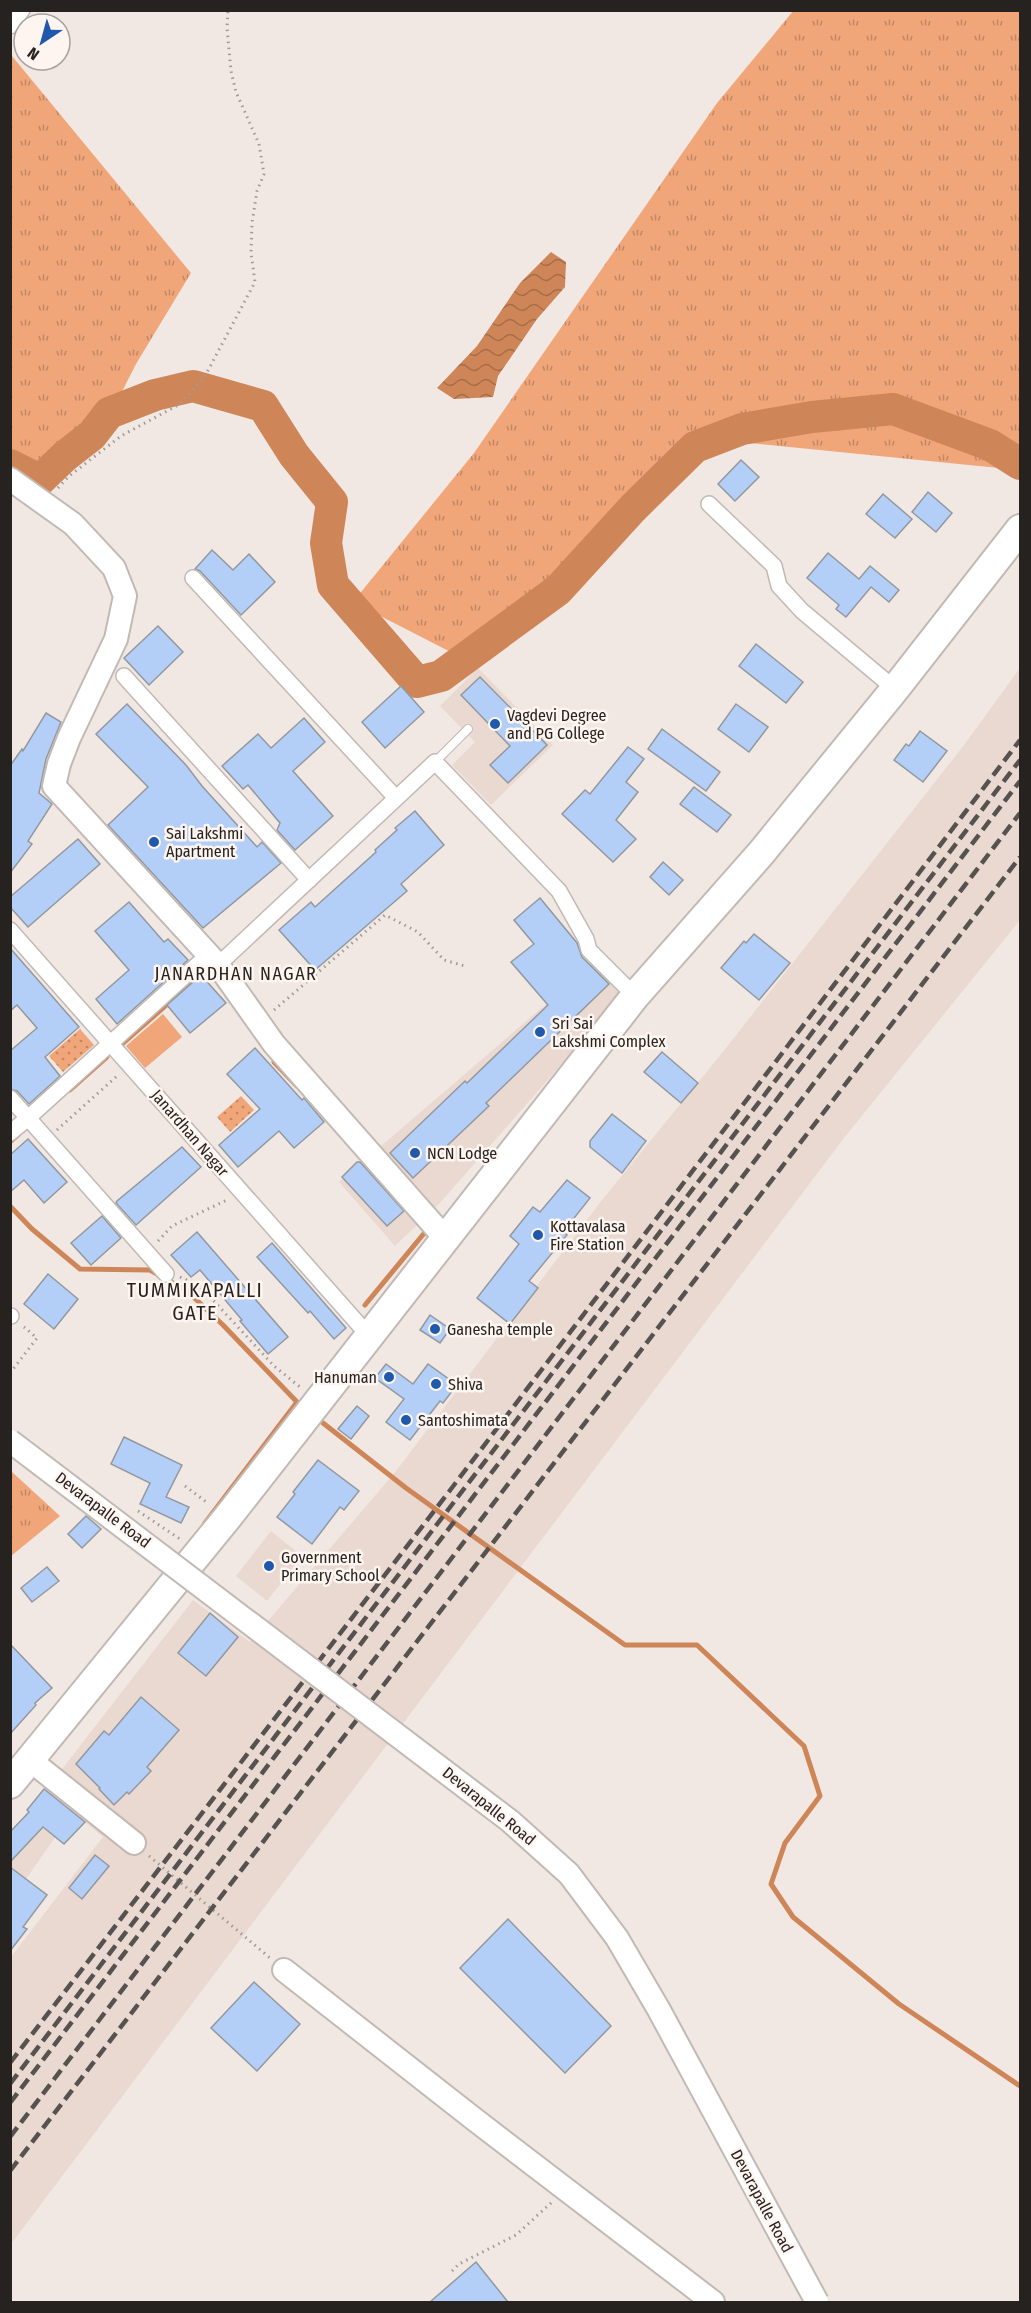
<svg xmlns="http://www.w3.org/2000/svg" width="1031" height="2313" viewBox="0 0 1031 2313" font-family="'Fira Sans Condensed',sans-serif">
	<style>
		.built { fill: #ead9d0 }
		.grass { fill: url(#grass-tufts) }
		.garden { fill: url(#garden-dots) }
		.pitch { fill: #f0a679 }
		.water { fill: url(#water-waves) }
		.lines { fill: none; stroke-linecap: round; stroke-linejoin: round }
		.stream { stroke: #ce8658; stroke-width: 5 }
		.river { stroke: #ce8658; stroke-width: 32 }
		.building { fill: #b3cff8; stroke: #93989f; stroke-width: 1.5 }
		.lane-casing { stroke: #c2b9b4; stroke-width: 10 }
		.street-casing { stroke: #c2b9b4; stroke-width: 18 }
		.secondary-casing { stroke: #c2b9b4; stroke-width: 26 }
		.highway-casing { stroke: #c2b9b4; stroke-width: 32 }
		.path { stroke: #a19a96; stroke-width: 3; stroke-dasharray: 1.5 4.5; stroke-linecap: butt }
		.lane { stroke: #fff; stroke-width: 8 }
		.street { stroke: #fff; stroke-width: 15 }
		.secondary { stroke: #fff; stroke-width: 22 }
		.highway { stroke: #fff; stroke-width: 28 }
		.rail { stroke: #56524f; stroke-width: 4.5; stroke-dasharray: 12 6; stroke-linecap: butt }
		.secondary-bridge-casing { stroke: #c2b9b4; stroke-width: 26; stroke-linecap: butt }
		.secondary-bridge { stroke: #fff; stroke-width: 22 }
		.poi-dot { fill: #1e59ab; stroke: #fef5f0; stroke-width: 2 }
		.labels { text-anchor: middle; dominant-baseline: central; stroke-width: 5; stroke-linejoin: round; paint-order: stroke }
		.poi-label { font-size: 16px; fill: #252220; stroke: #fef5f0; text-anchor: start }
		.street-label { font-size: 16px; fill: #252220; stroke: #fef5f0 }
		.neighbourhood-label { font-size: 18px; letter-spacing: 1.5px; fill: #252220; stroke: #fef5f0 }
		.quarter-label { font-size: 20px; letter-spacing: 1.5px; fill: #252220; stroke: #fef5f0 }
	</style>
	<defs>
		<pattern id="grass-tufts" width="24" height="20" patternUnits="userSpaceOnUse" patternTransform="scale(1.5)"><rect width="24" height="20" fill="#f0a679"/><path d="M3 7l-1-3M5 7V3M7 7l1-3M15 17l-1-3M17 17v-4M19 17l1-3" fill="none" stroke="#c28763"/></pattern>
		<pattern id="garden-dots" width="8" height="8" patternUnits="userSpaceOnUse" patternTransform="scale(1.5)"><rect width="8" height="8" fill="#f0a679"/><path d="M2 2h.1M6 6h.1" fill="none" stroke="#c28763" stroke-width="1.8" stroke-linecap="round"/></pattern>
		<pattern id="water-waves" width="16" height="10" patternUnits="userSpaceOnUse" patternTransform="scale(1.5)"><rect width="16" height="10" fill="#ce8658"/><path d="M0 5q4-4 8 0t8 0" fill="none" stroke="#a76d48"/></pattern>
	</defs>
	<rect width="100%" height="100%" fill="#f1e8e3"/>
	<g class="built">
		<path d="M478 668 553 745 491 805 452 765 475 742 440 706Z"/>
		<path d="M1020 668V920L844 1138 11 2244V1957L103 1837 73 1812 14 1896 11 1894V1835L193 1600 250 1642 396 1471 602 1200 718 1058 964 745Z"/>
		<path d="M594 963 622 995 439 1204 395 1246 339 1182Z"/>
		<path d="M271 1531 302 1556 267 1601 236 1576Z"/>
	</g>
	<g class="grass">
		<path d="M794 10 1020 11V444L999 468 709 439 476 665 353 602 474 453 717 103Z"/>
		<path d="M12 56 191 273 136 364 99 437 46 492 11 459Z"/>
		<path d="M11 1471 60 1516 11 1556H10Z"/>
	</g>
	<g class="garden">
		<path d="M80 1029 94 1045 63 1072 49 1056Z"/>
		<path d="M241 1096 254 1110 230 1132 217 1117Z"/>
	</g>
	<path class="pitch" d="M163 1014 182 1037 145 1068 126 1046Z"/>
	<path class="water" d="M551 252 566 262 565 287 537 319 498 376 493 397 454 399 437 388 477 346 520 283Z"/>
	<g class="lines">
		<g class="stream">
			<path d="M121 1045 206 970"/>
			<path d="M274 1062 297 1086"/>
			<path d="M70 1090 107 1057"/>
			<path d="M10 1142 19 1134"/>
			<path d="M10 1206 32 1229 80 1269 150 1270 187 1291 223 1325 297 1402 205 1523"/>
			<path d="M365 1305 426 1231 423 1227"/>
			<path d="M323 1423 406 1488 625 1645H697L804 1746 820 1796 785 1843 771 1884 793 1917 899 2004 1020 2086"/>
		</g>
		<path class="river" d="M10 465 40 480 65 456 92 435 109 413 155 395 193 386 263 406 294 455 332 502 326 543 333 585 417 682 441 676 558 590 633 508 695 447 742 429 812 417 893 409 990 445 1020 464"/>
	</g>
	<g class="building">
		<path d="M741 460 759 477 735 501 718 484Z"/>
		<path d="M928 492 952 513 936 532 912 512Z"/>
		<path d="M883 494 912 519 895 538 866 514Z"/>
		<path d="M212 550 233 570 249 554 275 582 241 615 200 571 195 569Z"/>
		<path d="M828 553 859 579 870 566 899 590 889 602 871 587 846 617 836 609 839 605 807 578Z"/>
		<path d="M158 626 183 652 149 685 124 658Z"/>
		<path d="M756 644 803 682 786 703 739 666Z"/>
		<path d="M480 677 547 745 508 783 490 765 510 746 461 695Z"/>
		<path d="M401 686 424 712 385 748 362 722Z"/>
		<path d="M127 704 186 765 202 786 257 847 262 842 281 863 203 928 108 825 148 787 96 734Z"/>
		<path d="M736 704 768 727 749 752 718 729Z"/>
		<path d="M46 713 61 722 46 759 39 793 52 804 28 841 32 844 10 873V766L22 749 23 751Z"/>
		<path d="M304 718 325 742 293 771 333 816 295 850 277 830 280 823 248 785 243 789 222 766 258 734 271 748Z"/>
		<path d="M662 729 720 772 706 791 648 749Z"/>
		<path d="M920 731 947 751 923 782 894 760 906 744 909 746Z"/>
		<path d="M628 747 644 759 626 782 638 792 616 820 636 839 613 862 562 814 585 790 590 794Z"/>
		<path d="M694 787 731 815 717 832 680 804Z"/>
		<path d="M415 811 444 845 401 884 407 891 315 970 279 930 311 902 315 907 376 852 375 850 397 830 395 828Z"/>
		<path d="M78 839 100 864 28 927 10 907V897Z"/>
		<path d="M663 862 683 880 669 895 650 877Z"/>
		<path d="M540 898 577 943 582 957 609 984 486 1103 489 1106 413 1178 390 1153 465 1081 467 1083 548 1005 511 962 534 944 514 920Z"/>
		<path d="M129 902 164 942 168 939 188 960 117 1024 96 999 129 970 95 931Z"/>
		<path d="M754 934 790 963 759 1000 721 968 744 941 746 943Z"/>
		<path d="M10 948 79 1027 45 1057 60 1076 29 1104 17 1091 10 1089V1051L37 1028 17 1005 10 1011Z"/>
		<path d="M201 975 226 1003 190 1033 167 1005Z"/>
		<path d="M255 1048 302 1100 304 1098 324 1122 294 1148 279 1131 238 1167 219 1145 260 1109 227 1074Z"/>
		<path d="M662 1052 698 1083 681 1103 644 1072Z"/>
		<path d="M612 1114 646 1141 622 1173 590 1147V1141Z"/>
		<path d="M28 1139 67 1182 44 1203 24 1180 10 1192V1155Z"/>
		<path d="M182 1147 201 1167 136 1225 116 1203 117 1201Z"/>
		<path d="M357 1162H360L404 1211 387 1226 342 1177Z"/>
		<path d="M567 1180 590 1198 563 1232 567 1235 529 1281 538 1288 510 1324 477 1298 519 1244 510 1236 533 1207 540 1212Z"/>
		<path d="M102 1216 121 1238 91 1265 71 1243Z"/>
		<path d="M197 1232 288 1337 268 1354 240 1321 242 1320 200 1270 191 1277 171 1255Z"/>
		<path d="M272 1243 346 1328 334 1339 310 1311 308 1313 257 1257Z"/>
		<path d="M48 1274 78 1299 54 1329 24 1304Z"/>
		<path d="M430 1315 450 1329 440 1343 420 1330Z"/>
		<path d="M386 1364 413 1384 428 1364 457 1385 443 1403 440 1401 410 1440 386 1422 404 1399 375 1378Z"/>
		<path d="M357 1406 369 1416 351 1439 338 1429Z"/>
		<path d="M124 1437 182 1465 166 1497 189 1507 181 1523 140 1504 150 1483 111 1464Z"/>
		<path d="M318 1460 359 1491 344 1510 340 1507 312 1544 277 1517 295 1494 293 1492Z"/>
		<path d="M86 1516 101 1529 82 1548 68 1534Z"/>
		<path d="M47 1567 59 1581 32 1602 21 1588Z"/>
		<path d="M210 1613 238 1637 206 1676 178 1653Z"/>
		<path d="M10 1644 52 1688 35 1703 36 1705 10 1734Z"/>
		<path d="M141 1697 179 1730 147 1767 151 1771 129 1794 127 1792 114 1805 99 1789 100 1788 76 1764 104 1731 109 1735Z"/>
		<path d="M44 1789 85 1822 64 1844 43 1827 10 1862V1832L29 1812 27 1810Z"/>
		<path d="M95 1855 109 1866 82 1899 69 1888Z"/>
		<path d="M10 1867 47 1895 23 1927 27 1929 10 1951Z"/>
		<path d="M508 1919 611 2026 565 2073 460 1968Z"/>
		<path d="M254 1982 300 2024 257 2071 211 2028Z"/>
		<path d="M476 2262 508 2302H430Z"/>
	</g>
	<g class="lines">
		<g class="lane-casing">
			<path id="lane" d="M435 762 468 729"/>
		</g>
		<g class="street-casing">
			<g id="street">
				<path d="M10 26 22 10"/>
				<path d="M709 504 774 566 779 586 802 611 895 689"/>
				<path d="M193 578 396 798"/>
				<path d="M124 676 309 880"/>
				<path d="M10 930 369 1336"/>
				<path d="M218 965 435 762 559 891 586 939 589 950 635 996"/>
				<path d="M10 1098 28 1118 10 1133"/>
				<path d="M166 1274 28 1118 208 955"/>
				<path d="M10 1316H11"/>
			</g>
		</g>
		<g class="secondary-casing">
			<g id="secondary">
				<path d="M10 479 73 524 114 568 125 596 116 639 69 738 59 764 54 786 218 965 274 1044 445 1238"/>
				<path d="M30 1760 134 1843"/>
				<path d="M284 1970 474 2119 713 2302"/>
			</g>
		</g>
		<g class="highway-casing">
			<path id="highway" d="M10 1784 227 1518 635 996 762 852 895 689 1020 529"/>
		</g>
		<g class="path">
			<path d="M58 488 68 477 121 436 180 404 204 378 255 282 251 253 252 223 257 191 264 174 259 144 236 92 231 71 227 28 228 10"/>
			<path d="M274 1010 385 915 418 932 444 960 465 966"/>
			<path d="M57 1130 117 1076"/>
			<path d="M158 1241 172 1226 229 1199"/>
			<path d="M180 1277 200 1286 274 1366 300 1387"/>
			<path d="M10 1373 37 1338 24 1327"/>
			<path d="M185 1486 209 1504"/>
			<path d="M138 1511 180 1539"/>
			<path d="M149 1856 270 1958"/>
			<path d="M452 2271 459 2264 516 2235 552 2202"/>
		</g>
		<use href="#lane" class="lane"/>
		<use href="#street" class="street"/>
		<use href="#secondary" class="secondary"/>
		<use href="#highway" class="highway"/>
		<g class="rail">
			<path d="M10 2063 451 1489 1020 740"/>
			<path d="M10 2084 1020 760"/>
			<path d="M10 2103 1020 781"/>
			<path d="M10 2137 1020 813"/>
			<path d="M10 2171 1020 857"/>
		</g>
		<g class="secondary-bridge-casing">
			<path id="secondary-bridge" d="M10 1441 510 1821 569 1874 617 1938 659 2010 817 2302"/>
		</g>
		<use href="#secondary-bridge" class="secondary-bridge"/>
	</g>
	<g class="poi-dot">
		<circle cx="495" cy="724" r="6"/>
		<circle cx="154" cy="842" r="6"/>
		<circle cx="540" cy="1032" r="6"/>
		<circle cx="415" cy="1153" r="6"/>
		<circle cx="538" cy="1235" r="6"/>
		<circle cx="435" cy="1329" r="6"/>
		<circle cx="389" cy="1377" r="6"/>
		<circle cx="436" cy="1384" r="6"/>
		<circle cx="406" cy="1420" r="6"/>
		<circle cx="269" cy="1566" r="6"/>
	</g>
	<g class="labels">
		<g class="poi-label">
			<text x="507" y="715">Vagdevi Degree<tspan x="507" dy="18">and PG College</tspan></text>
			<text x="166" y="833">Sai Lakshmi<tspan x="166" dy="18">Apartment</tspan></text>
			<text x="552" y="1023">Sri Sai<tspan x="552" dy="18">Lakshmi Complex</tspan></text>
			<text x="427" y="1153">NCN Lodge</text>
			<text x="550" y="1226">Kottavalasa<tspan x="550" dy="18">Fire Station</tspan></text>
			<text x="447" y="1329">Ganesha temple</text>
			<text x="377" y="1377" text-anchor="end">Hanuman</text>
			<text x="448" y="1384">Shiva</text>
			<text x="418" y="1420">Santoshimata</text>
			<text x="281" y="1557">Government<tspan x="281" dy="18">Primary School</tspan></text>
		</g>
		<g class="street-label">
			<text transform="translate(190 1133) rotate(49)">Janardhan Nagar</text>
			<text transform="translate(103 1510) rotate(37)">Devarapalle Road</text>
			<text transform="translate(489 1806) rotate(39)">Devarapalle Road</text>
			<text transform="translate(762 2201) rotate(62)">Devarapalle Road</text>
		</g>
		<g class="neighbourhood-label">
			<text x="236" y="974">JANARDHAN NAGAR</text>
		</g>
		<g class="quarter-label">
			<text x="195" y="1290">TUMMIKAPALLI<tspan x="195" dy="23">GATE</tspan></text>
		</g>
	</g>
	<rect width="1031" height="2313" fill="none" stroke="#252220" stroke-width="24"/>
	<g transform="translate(42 42) rotate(216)"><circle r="28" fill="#fef5f0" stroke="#a7a19d" stroke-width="1.5"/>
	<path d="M0-4.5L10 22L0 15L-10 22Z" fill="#1e59ab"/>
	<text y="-9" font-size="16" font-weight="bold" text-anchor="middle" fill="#252220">N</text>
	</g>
</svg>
